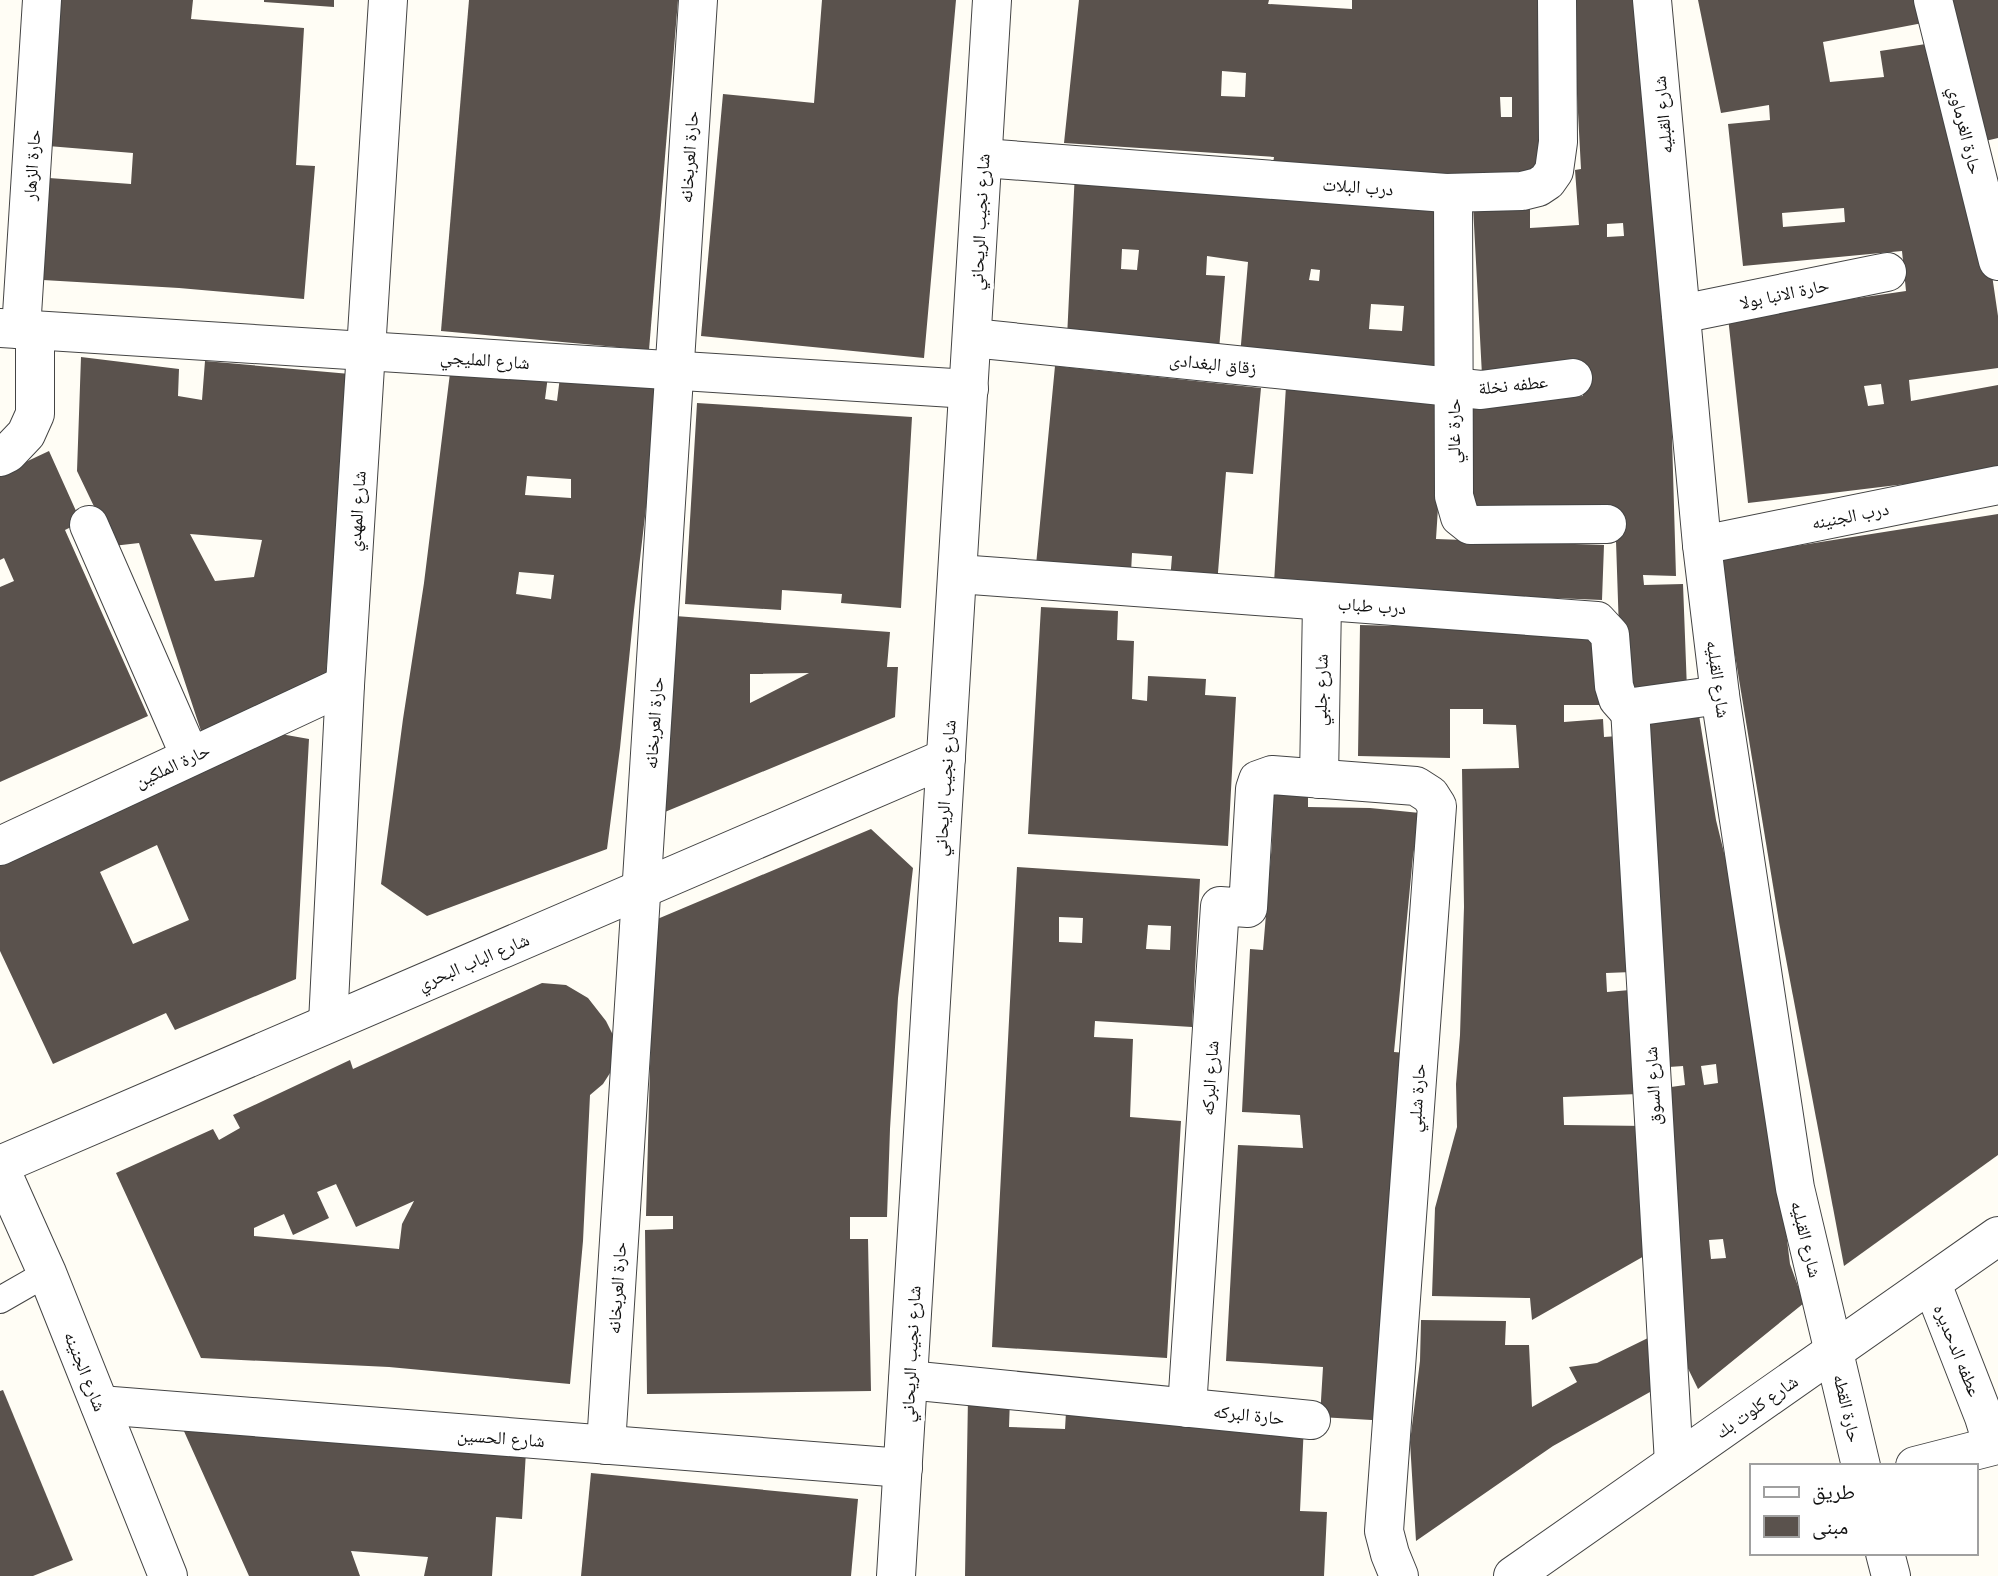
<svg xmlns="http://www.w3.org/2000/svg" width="1998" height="1576" viewBox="0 0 1998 1576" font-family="'Noto Serif','Noto Naskh Arabic',serif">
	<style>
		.building { fill: #5a524d; fill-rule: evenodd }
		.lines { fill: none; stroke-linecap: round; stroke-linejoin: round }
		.service-casing { stroke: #444; stroke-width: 28 }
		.minor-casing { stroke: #444; stroke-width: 40 }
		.tertiary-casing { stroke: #444; stroke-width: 40 }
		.service { stroke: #fff; stroke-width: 26 }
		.minor { stroke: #fff; stroke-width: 38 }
		.tertiary { stroke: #fff; stroke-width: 38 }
		.labels { text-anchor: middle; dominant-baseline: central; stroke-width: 7; stroke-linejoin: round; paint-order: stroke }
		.street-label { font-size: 18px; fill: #111; stroke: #fff }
	</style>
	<rect width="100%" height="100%" fill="#fffdf5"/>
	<g class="building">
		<path d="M56 0H193L191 19 304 28 296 165 315 166 304 299 179 288 43 280 49 178 131 184 133 153 48 146Z"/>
		<path d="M264 0H334V7L264 2Z"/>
		<path d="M469 0H678L649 350 441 331Z"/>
		<path d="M822 0H956L924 358 701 336 723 94 814 103Z"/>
		<path d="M1079 0H1269L1268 4 1352 9V0H1543L1549 170 1453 175 1272 169 1274 157 1064 143ZM1222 71 1246 73 1245 97 1221 96ZM1500 97H1512V117H1501Z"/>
		<path d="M1572 0H1646L1670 368 1676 576 1643 575 1644 585 1683 584 1687 690 1621 691 1615 511 1472 515 1466 402 1583 396 1582 369 1482 375 1473 206H1530V228L1579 225 1575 170 1581 169ZM1623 223 1624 236 1607 237V224Z"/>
		<path d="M1698 0H1923L1928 22 1823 42 1830 82 1884 77 1880 51 1939 42 1992 275 1998 316V368L1909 380 1911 401 1998 385V470L1922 482 1748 503 1728 317 1906 291 1902 251 1743 266 1728 124 1770 120 1769 105 1721 113ZM1844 208 1845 222 1783 227 1782 213ZM1881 384 1884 404 1868 406 1864 386Z"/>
		<path d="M1944 0H1998V138L1981 142Z"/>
		<path d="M1075 171 1449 205 1441 372 1240 356 1248 262 1207 256 1206 275 1225 276 1219 350 1067 338ZM1122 249 1139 250 1137 270 1121 269ZM1311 269 1320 270 1319 281 1309 280ZM1371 304 1404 306 1402 331 1369 329Z"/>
		<path d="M81 357 179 369 178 396 202 400 205 361 350 374 325 687 202 734 139 543 113 546 77 471ZM190 534 262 540 254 577 215 581Z"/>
		<path d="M451 365 548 376 545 399 557 401 560 377 660 388 634 610 620 748 607 849 427 916 381 884 403 719 424 583ZM527 476 571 479V498L525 495ZM519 572 554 575 551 599 516 594Z"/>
		<path d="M1055 366 1261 388 1253 474 1226 472 1217 585 1170 581 1172 556 1132 553 1131 573 1036 565Z"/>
		<path d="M1286 386 1445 399 1436 539 1604 545 1602 600 1434 593 1274 583Z"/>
		<path d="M697 403 912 417 901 608 841 603 842 594 782 590 781 610 685 604Z"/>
		<path d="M49 451 81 522 65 530 148 716 0 782V587L14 581 4 558 0 560V474Z"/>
		<path d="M1998 514V1155L1844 1266 1779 922 1719 558Z"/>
		<path d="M1041 607 1118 611 1117 640 1134 641 1132 699 1147 701 1148 676 1206 679 1205 695 1236 697 1228 846 1028 834Z"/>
		<path d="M675 616 890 632 887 667H898L895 717 660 814ZM809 673 750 703V674Z"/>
		<path d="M1360 625 1601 631V705H1564V722L1603 719 1604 737 1618 736 1632 972 1606 973 1607 992 1630 990 1638 1094 1563 1097 1564 1125 1647 1126 1653 1251 1532 1320 1530 1298 1432 1296 1435 1208 1457 1127 1456 1084 1460 1035 1464 907 1462 769 1519 768 1516 725 1483 724V709H1450V758L1358 756Z"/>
		<path d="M1698 709 1716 820 1741 922 1768 1086 1790 1264 1804 1303 1698 1389 1678 1348 1634 714ZM1716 1064 1718 1083 1704 1085 1701 1066ZM1683 1066 1685 1085 1671 1087 1669 1067ZM1723 1239 1726 1258 1711 1259 1709 1240Z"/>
		<path d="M275 733 309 739 296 979 175 1030 166 1013 53 1064 0 951V855ZM157 845 189 920 133 944 100 872Z"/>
		<path d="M1273 785 1308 786V807L1370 808 1420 813 1413 856 1394 1052 1406 1053 1389 1421 1320 1417 1323 1367 1226 1361 1238 1145 1303 1148 1300 1115 1242 1112 1250 949 1263 950 1272 843Z"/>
		<path d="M871 829 913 868 898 998 890 1129 887 1217H850V1239H868L871 1391 647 1394 645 1230 673 1229V1216H646L652 992 655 920Z"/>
		<path d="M1017 867 1200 879 1192 1027 1095 1021 1094 1037 1133 1039 1130 1117 1181 1121 1167 1358 992 1347ZM1059 917 1083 918 1082 943 1059 942ZM1148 925 1171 926 1170 950 1146 949Z"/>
		<path d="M542 983 566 985 588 998 606 1021 616 1041 614 1060 610 1073 603 1084 590 1095 583 1241 570 1384 389 1367 201 1358 116 1173 213 1129 219 1140 240 1128 233 1115 350 1060 353 1069ZM336 1184 356 1227 414 1201 402 1224 399 1249 254 1236V1228L284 1214 293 1235 329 1218 317 1192Z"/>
		<path d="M1421 1320 1506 1321 1505 1345H1529L1532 1407 1577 1382 1569 1367 1597 1363 1650 1337 1659 1387 1553 1446 1416 1541 1410 1442 1420 1361Z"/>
		<path d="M3 1390 73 1560 33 1576H0V1391Z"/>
		<path d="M968 1397 1010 1399 1009 1427 1065 1429 1066 1412 1304 1424 1300 1511 1327 1512 1324 1576H965Z"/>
		<path d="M183 1429 526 1451 522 1519 496 1517 492 1576H424L428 1557 351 1551 360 1576H249Z"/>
		<path d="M591 1473 858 1499 851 1576H581Z"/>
	</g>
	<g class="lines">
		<g class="service-casing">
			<path id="service" d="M0 1300 47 1273"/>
		</g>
		<g class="minor-casing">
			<g id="minor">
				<path d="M1652 0 1702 545 1720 695 1795 1188 1861 1466"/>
				<path d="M1933 0 1998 261"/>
				<path d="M983 158 1446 193 1522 191 1538 187 1547 181 1554 171 1558 142 1557 0"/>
				<path d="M1453 193 1454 496 1460 517 1470 525 1607 524"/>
				<path d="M1681 314 1887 272"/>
				<path d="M0 328 969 389"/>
				<path d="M21 330 42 0"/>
				<path d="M972 338 1481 390 1573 378"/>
				<path d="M0 457 8 453 26 434 35 414V330"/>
				<path d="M89 525 190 756"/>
				<path d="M1702 545 1998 485"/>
				<path d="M958 574 1597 621 1610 635 1614 686 1618 699 1626 708 1720 695"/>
				<path d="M1630 708 1674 1463"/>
				<path d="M1319 779 1322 602"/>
				<path d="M0 846 345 685"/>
				<path d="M328 1023 345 685 388 0"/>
				<path d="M0 1165 946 758"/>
				<path d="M0 1168 47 1273 168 1576"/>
				<path d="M908 1380 1311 1420"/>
				<path d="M100 1405 903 1468"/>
				<path d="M1187 1408 1220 906 1248 908 1255 789 1258 780 1272 775 1416 786 1430 795 1437 806 1384 1531 1390 1554 1399 1576"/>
				<path d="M606 1445 698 0"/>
				<path d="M1915 1466 1993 1446 1984 1417 1932 1284"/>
				<path d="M1885 1553 1891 1576"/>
			</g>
		</g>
		<g class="tertiary-casing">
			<g id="tertiary">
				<path d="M896 1576 992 0"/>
				<path d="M1513 1576 1998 1236"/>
			</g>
		</g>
		<use href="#service" class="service"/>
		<use href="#minor" class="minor"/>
		<use href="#tertiary" class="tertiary"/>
	</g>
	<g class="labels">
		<g class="street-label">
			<text transform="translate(1662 115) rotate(-95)">شارع القبليه</text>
			<text transform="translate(1966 130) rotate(76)">حارة الغرماوي</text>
			<text transform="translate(688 157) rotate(-86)">حارة العربخانه</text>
			<text transform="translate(31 165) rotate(-86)">حارة الزهار</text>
			<text transform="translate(1358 186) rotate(4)">درب البلات</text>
			<text transform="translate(979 222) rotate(-87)">شارع نجيب الريحاني</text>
			<text transform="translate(1784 293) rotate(-12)">حارة الانبا بولا</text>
			<text transform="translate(485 359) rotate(4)">شارع المليجي</text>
			<text transform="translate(1213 363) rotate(6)">زقاق البغدادى</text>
			<text transform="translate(1513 384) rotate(-6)">عطفه نخلة</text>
			<text transform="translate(1453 431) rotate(-90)">حارة غالي</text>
			<text transform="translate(356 511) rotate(-86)">شارع المهدي</text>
			<text transform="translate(1850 515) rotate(-11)">درب الجنينه</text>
			<text transform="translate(1372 605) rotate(4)">درب طباب</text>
			<text transform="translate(1719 679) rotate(82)">شارع القبليه</text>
			<text transform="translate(1320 690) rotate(-89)">شارع جلبي</text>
			<text transform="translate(653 723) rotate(-86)">حارة العربخانه</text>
			<text transform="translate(172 765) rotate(-25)">حارة الملكين</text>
			<text transform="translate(944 788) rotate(-86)">شارع نجيب الريحاني</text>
			<text transform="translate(473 961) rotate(-23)">شارع الباب البحري</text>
			<text transform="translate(1209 1078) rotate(-86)">شارع البركه</text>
			<text transform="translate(1652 1086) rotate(-93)">شارع السوق</text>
			<text transform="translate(1416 1098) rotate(-86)">حارة شلبي</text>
			<text transform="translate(1807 1239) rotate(76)">شارع القبليه</text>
			<text transform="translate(616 1288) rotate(-86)">حارة العربخانه</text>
			<text transform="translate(1958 1350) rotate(68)">عطفه الدحديره</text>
			<text transform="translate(910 1354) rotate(-87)">شارع نجيب الريحاني</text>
			<text transform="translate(86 1371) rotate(68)">شارع الجنينه</text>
			<text transform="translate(1756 1406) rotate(-35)">شارع كلوت بك</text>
			<text transform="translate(1848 1408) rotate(77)">حارة القطه</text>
			<text transform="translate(1249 1414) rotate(6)">حارة البركه</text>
			<text transform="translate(501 1437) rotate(4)">شارع الحسين</text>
		</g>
	</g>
	<rect x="1750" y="1464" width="228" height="91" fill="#ffffff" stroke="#a0a0a0" stroke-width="2"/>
	<rect x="1764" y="1487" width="35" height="10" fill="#ffffff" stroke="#a0a0a0" stroke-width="2"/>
	<text x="1812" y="1499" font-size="21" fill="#111111">طريق</text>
	<rect x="1764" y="1516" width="35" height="21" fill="#5a524d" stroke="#a0a0a0" stroke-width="2"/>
	<text x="1812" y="1534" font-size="21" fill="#111111">مبنى</text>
</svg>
